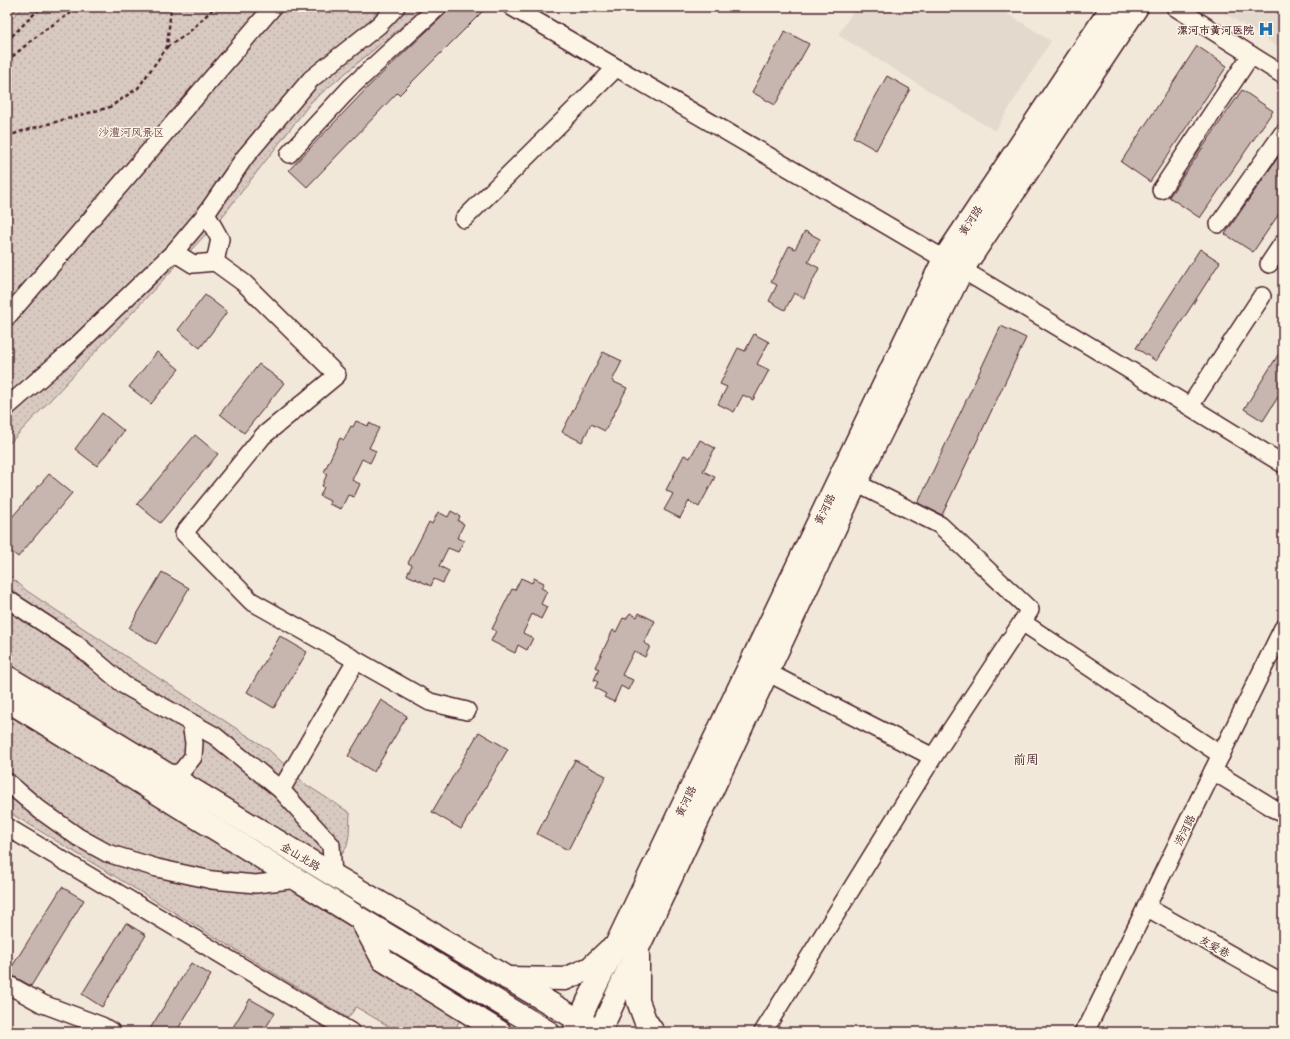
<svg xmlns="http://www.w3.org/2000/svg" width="1290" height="1039" viewBox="0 0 1290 1039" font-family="'Playpen Sans','LXGW WenKai TC',sans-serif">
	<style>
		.built { fill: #e4d9cd }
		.park { fill: url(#park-dots); stroke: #917476 }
		.water { fill: #b6a19c; stroke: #8b6d6f }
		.building { fill: #c7b6af; stroke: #4a1f2b }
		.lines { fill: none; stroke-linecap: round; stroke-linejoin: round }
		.minor-casing { stroke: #4a1f2b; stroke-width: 20 }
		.major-casing { stroke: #4a1f2b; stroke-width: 25 }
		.path { stroke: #4a1f2b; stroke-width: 2.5; stroke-dasharray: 4 3; stroke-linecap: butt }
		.minor { stroke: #fcf5e5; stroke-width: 17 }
		.major { stroke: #fcf5e5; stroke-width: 22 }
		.labels { text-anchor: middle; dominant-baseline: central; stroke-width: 3; stroke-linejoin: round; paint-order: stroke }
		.poi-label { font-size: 11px; font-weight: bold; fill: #4a1f2b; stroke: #fcf5e5; text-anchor: end }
		.park-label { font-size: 11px; fill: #6e4a50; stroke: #fcf5e5 }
		.street-label { font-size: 11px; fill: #4a1f2b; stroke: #fcf5e5 }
		.quarter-label { font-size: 13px; fill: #4a1f2b; stroke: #fcf5e5 }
	</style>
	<defs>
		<pattern id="park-dots" width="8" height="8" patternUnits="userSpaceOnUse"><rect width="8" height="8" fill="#d8cac0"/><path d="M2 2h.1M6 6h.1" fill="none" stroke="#bbada5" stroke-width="1.8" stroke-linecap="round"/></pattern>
	</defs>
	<rect width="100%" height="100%" fill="#f1e8da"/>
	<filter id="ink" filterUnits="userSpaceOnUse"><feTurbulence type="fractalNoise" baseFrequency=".025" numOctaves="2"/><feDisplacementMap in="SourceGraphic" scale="8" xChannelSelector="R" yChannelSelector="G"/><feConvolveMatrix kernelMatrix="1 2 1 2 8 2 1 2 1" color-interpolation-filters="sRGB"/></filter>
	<g filter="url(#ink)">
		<g class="built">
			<path d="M856 7H997L1051 41 995 131 838 35Z"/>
			<path d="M1215 7H1283V50Z"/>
		</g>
		<g class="park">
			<path d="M24 7H425L312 101 222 217 7 446V22Z"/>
			<path d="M7 573 27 591 160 679 268 749 305 784 350 813 349 835 347 846 316 898 465 990 471 1002 453 1032H409L398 1026 395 1030 356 1007 348 1018 7 811Z"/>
		</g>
		<path class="water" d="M7 7H19L7 18Z"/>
		<g class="building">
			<path d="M449 7H487L399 95 397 93 307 187 289 170 371 84 445 14Z"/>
			<path d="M785 31 809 44 775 105 752 92Z"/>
			<path d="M1197 46 1227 66 1150 182 1121 162Z"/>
			<path d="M887 76 910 89 876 150 853 137Z"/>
			<path d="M1242 90 1273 111 1200 218 1169 197Z"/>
			<path d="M1283 150V208L1253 252 1225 234Z"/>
			<path d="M805 231 820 239 808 262 819 268 804 298 794 293 785 310 769 301 777 285 771 282 789 246 795 249Z"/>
			<path d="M1200 249 1220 262 1156 361 1136 348Z"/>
			<path d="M205 295 227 312 200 348 178 330Z"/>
			<path d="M1001 326 1026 338 942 515 918 503Z"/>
			<path d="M754 334 769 342 757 364 769 370 753 400 743 395 734 412 718 404 727 387 720 384 738 348 745 351Z"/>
			<path d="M1283 347V389L1263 421 1244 409Z"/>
			<path d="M157 352 179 369 151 404 129 387Z"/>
			<path d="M603 352 622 361 612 381 627 388 605 431 591 424 582 442 562 432Z"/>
			<path d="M259 364 284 383 244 433 220 414Z"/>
			<path d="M102 413 124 431 97 466 75 449Z"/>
			<path d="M356 421 368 426 369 423 379 428 369 448 376 451 370 463 362 459 352 480 360 484 354 497 348 495 341 509 329 504 330 501 320 496 324 487 322 486 327 474 324 472 340 438 344 440 351 426 353 427Z"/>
			<path d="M195 435 218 454 160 523 137 504Z"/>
			<path d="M700 440 715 448 703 471 715 477 699 507 689 501 680 518 664 510 673 494 666 490 684 455 690 458Z"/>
			<path d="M49 474 72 493 18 557 7 548V523Z"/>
			<path d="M451 511 460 516 458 521 464 524 457 538 464 541 458 552 448 548 439 566 449 571 443 583 434 579 431 586 407 575 412 565 408 563 429 522 432 524 438 512 448 517Z"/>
			<path d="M162 572 189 588 156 644 129 628Z"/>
			<path d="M521 578 532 583 534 578 544 583 541 588 547 591 541 604 547 607 541 619 532 614 523 633 533 638 527 650 518 645 515 653 491 641 496 631 492 629 512 589 515 590Z"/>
			<path d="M630 613 637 617 639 613 655 621 644 643 650 646 645 657 634 651 622 675 633 680 628 690 621 686 614 702 604 697 606 694 595 688 598 682 594 680 599 669 595 667 613 630 616 632 623 618 626 619Z"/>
			<path d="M280 636 307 652 274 708 247 692Z"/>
			<path d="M381 700 407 716 374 772 348 756Z"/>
			<path d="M479 732 508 749 461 829 432 812Z"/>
			<path d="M575 760 606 776 568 850 537 834Z"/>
			<path d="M62 887 84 900 31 986 8 973Z"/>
			<path d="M126 923 146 935 102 1007 82 994Z"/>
			<path d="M191 963 211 975 176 1032H148Z"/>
			<path d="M250 999 275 1013 263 1032H230Z"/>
		</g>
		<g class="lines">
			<g class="minor-casing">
				<g id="minor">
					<path d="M512 7C770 157 1029 306 1283 464"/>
					<path d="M1175 7 1283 75"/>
					<path d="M289 154 351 87 438 7"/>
					<path d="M1161 190 1251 55"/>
					<path d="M206 214 220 239 215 262"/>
					<path d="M464 219 616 68"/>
					<path d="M1219 224 1283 133"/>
					<path d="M174 252 193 264 215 262 244 283 337 375 263 436 184 533 251 601 430 702 467 711"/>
					<path d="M1269 264 1283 243"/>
					<path d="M7 317 273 7"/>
					<path d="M1190 406 1262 296"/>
					<path d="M7 407 68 354 174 252 206 214 245 157 311 79 379 25 396 7"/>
					<path d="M7 599 76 644 124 685 215 736 281 790 331 845 333 875"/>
					<path d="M1022 622 1221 755"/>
					<path d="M757 667 933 757"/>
					<path d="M1213 771 1283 814"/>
					<path d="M168 775 181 772 193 757 194 743 191 723"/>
					<path d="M7 782 40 810 78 837 107 853 157 868 212 880 256 884 298 879"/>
					<path d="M281 790 356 661"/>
					<path d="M7 827 351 1032"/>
					<path d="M1146 907 1283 984"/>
					<path d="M7 984 43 1004 102 1026 112 1032"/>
					<path d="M763 1032 933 757 1030 610 940 525 856 483"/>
					<path d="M1083 1032 1089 1024 1283 628"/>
				</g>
			</g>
			<g class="major-casing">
				<g id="major">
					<path d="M7 677 333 875 592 1028"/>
					<path d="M7 700 361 919 548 1032"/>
					<path d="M361 920 383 960 500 1032"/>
					<path d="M638 955V1001L645 1020 653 1032"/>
					<path d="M507 978 565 979 590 968 609 950"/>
					<path d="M574 1032 589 999 618 941 944 259 1112 7"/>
					<path d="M600 1032 638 948 856 483 962 270 1137 7"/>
				</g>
			</g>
			<g class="path">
				<path d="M7 41 41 7"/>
				<path d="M167 47 187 34 215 7"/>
				<path d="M7 61 43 31 80 7"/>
				<path d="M7 137 19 132 110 107 138 88 167 47 171 7"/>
			</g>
			<use href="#minor" class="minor"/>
			<use href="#major" class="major"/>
		</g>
	</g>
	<defs>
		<g id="hospital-bare" transform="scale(1.2)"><path d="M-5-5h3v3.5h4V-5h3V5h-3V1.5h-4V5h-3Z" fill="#1f6fb2" stroke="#fcf5e5" stroke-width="2.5" paint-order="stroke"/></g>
	</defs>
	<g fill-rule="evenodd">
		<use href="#hospital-bare" x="1266" y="29"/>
	</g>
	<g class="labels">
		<g class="poi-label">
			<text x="1254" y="29">漯河市黄河医院</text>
		</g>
		<g class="park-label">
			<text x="131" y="131">沙澧河风景区</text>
		</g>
		<g class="street-label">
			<text transform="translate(970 220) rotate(-56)">黄河路</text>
			<text transform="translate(824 509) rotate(-64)">黄河路</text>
			<text transform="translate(685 801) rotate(-64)">黄河路</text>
			<text transform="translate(1184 830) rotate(-64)">涝河路</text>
			<text transform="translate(301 856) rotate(31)">金山北路</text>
			<text transform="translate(1215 946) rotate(29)">友爱巷</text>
		</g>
		<g class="quarter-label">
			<text x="1026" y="758">前周</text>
		</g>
	</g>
	<rect width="1290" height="1039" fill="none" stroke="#fcf5e5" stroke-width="24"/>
	<rect x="12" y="12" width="1266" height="1015" fill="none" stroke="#4a1f2b" stroke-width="1.5" filter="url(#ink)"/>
</svg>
